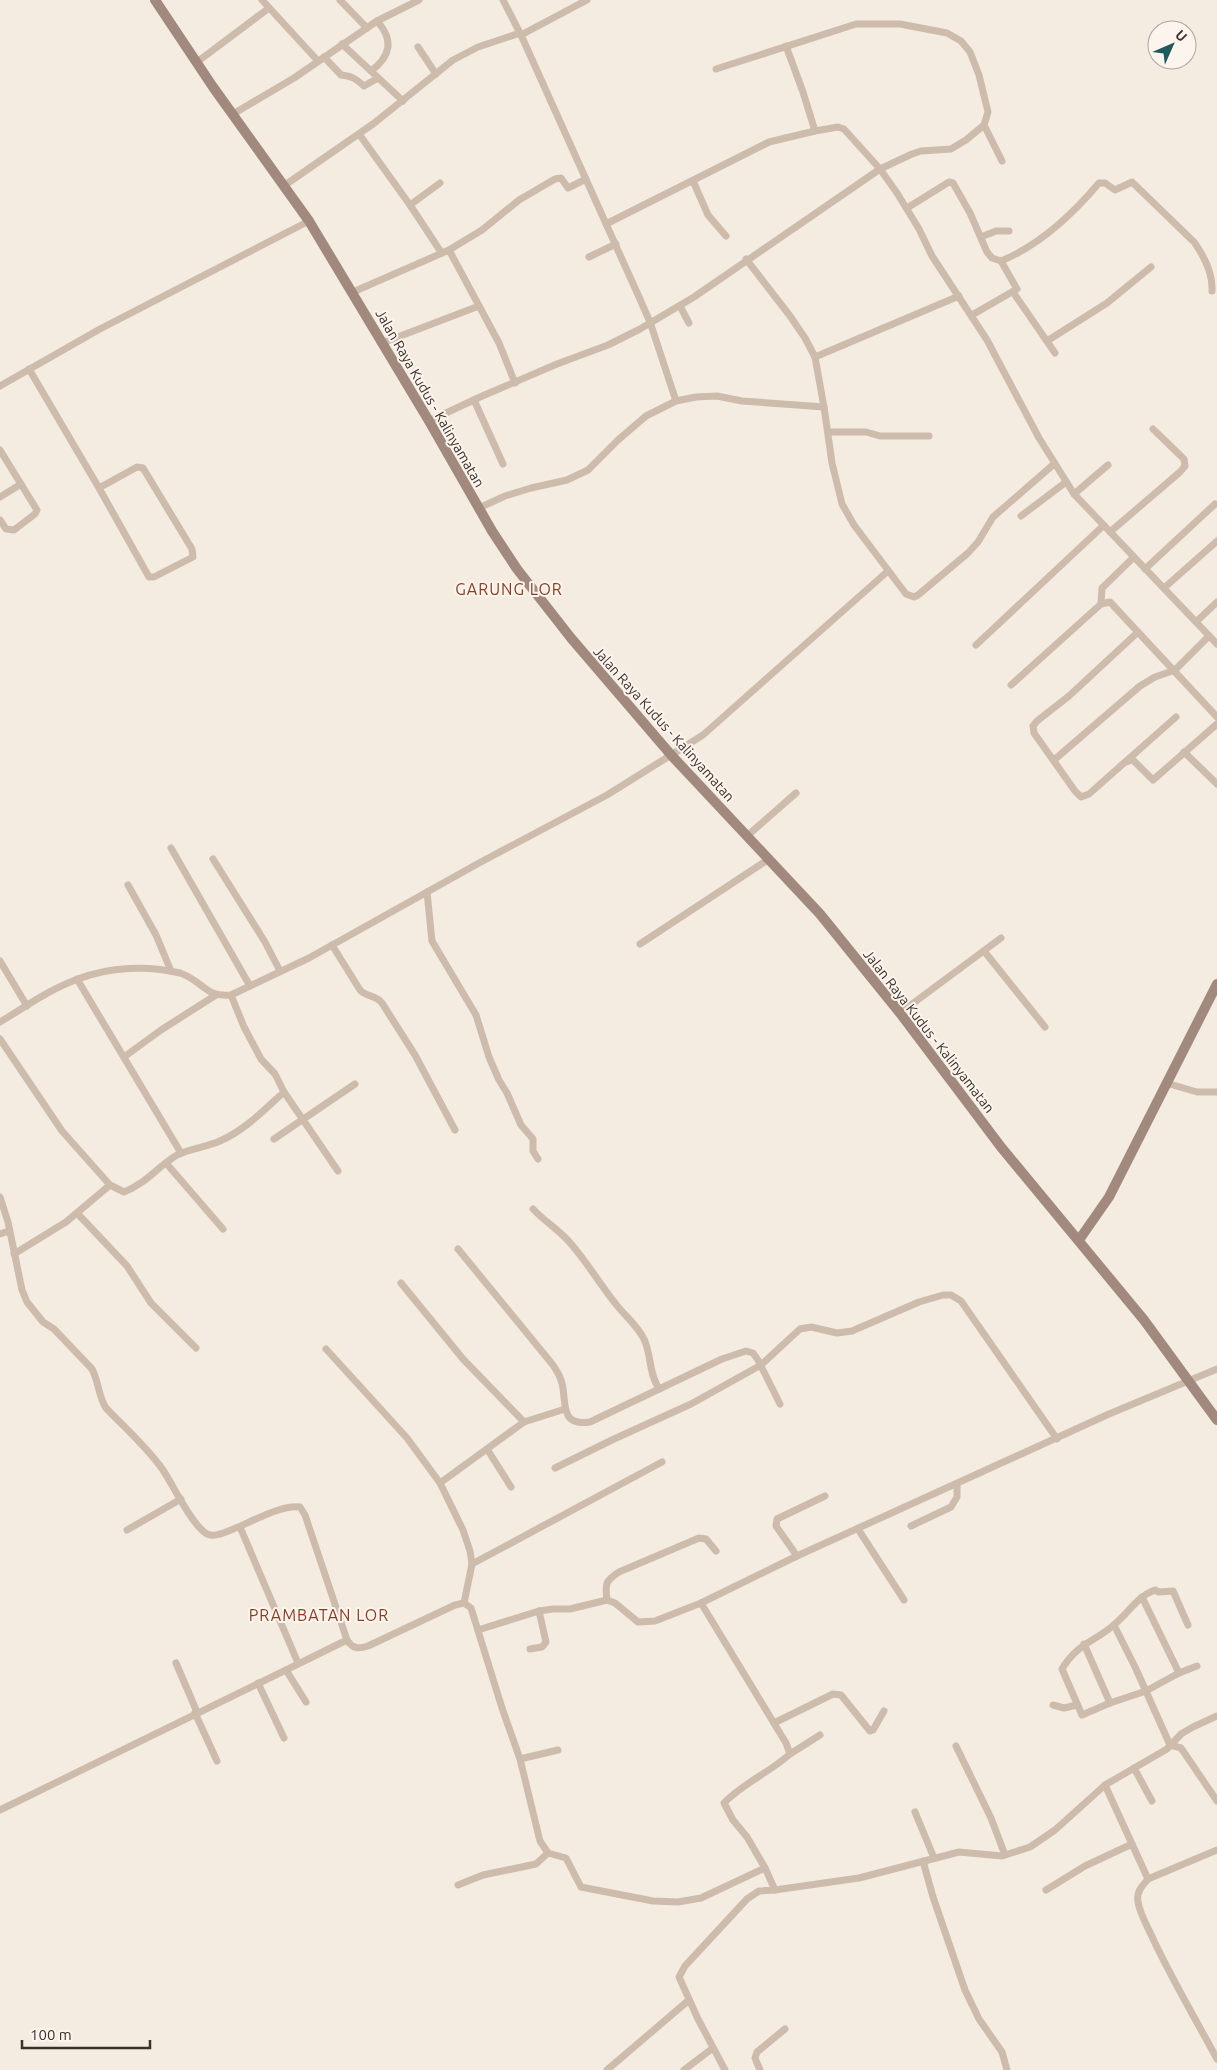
<svg xmlns="http://www.w3.org/2000/svg" width="1217" height="2070" viewBox="0 0 1217 2070" font-family="Ubuntu,sans-serif">
	<style>
		.lines { fill: none; stroke-linecap: round; stroke-linejoin: round }
		.street { stroke: #cdbbac; stroke-width: 7 }
		.secondary { stroke: #a18a7d; stroke-width: 10 }
		.labels { text-anchor: middle; dominant-baseline: central; stroke-width: 4; stroke-linejoin: round; paint-order: stroke }
		.street-label { font-size: 14px; fill: #3b302b; stroke: #fbf5ee }
		.quarter-label { font-size: 16px; letter-spacing: 1px; fill: #8c3b22; stroke: #fbf5ee }
	</style>
	<rect width="100%" height="100%" fill="#f4ebe1"/>
	<g class="lines">
		<g class="street">
			<path d="M262 0 318 61"/>
			<path d="M340 0 367 28"/>
			<path d="M503 0 521 35 639 297 650 322 676 401"/>
			<path d="M521 35 587 0"/>
			<path d="M342 44 403 101"/>
			<path d="M786 46 803 92 815 131"/>
			<path d="M418 47 436 74"/>
			<path d="M324 57 341 75C352 76 356 79 364 86L378 78"/>
			<path d="M197 62 269 8"/>
			<path d="M371 71C391 56 394 40 377 21"/>
			<path d="M233 114 294 78 377 21 419 0"/>
			<path d="M984 125 1002 161"/>
			<path d="M359 134 410 205 441 252"/>
			<path d="M693 181 708 215 726 236"/>
			<path d="M285 185 373 124 453 60 478 47 520 33"/>
			<path d="M410 205 440 183"/>
			<path d="M907 208 949 182 953 183 970 213 987 252 992 258 1001 261C1040 245 1072 215 1099 183H1105L1115 190 1132 182 1194 242C1204 256 1213 273 1212 291"/>
			<path d="M606 224 769 142 815 131 838 127 844 129 880 169 897 193 919 229 932 256 987 340 1039 438 1074 494 1217 644"/>
			<path d="M981 237 996 231H1009"/>
			<path d="M449 250 482 230 519 200 555 179 561 178 568 188 586 179"/>
			<path d="M589 257 616 244"/>
			<path d="M746 259 790 316 805 338 815 357 824 407 832 463 842 504 854 525 906 594 914 597 918 595 968 553 978 542 993 517 1054 464"/>
			<path d="M353 292 449 250 499 343 515 383"/>
			<path d="M1013 292 1055 353"/>
			<path d="M680 306 689 323"/>
			<path d="M972 315 1017 289 1001 261"/>
			<path d="M1047 341 1107 303 1151 267"/>
			<path d="M382 343 479 306"/>
			<path d="M815 357 959 296"/>
			<path d="M29 369 99 488 149 577H154L193 557 192 549 143 468 137 467 99 488"/>
			<path d="M0 386 100 329 309 221"/>
			<path d="M474 400 503 464"/>
			<path d="M429 421 480 397 557 364 608 345 640 329 694 297 880 169 912 154 921 151 951 149 966 140 984 125 988 112 979 75 970 52 961 41 947 33 900 24H856L716 69"/>
			<path d="M828 432H866L880 436H929"/>
			<path d="M0 450 37 510 35 514 14 530 6 529 0 520"/>
			<path d="M1074 494 1108 465"/>
			<path d="M0 497 21 484"/>
			<path d="M479 508 505 496 531 488 567 480 588 470 618 440 646 416 676 401 696 397 717 396 742 401 824 407"/>
			<path d="M1021 516 1066 482"/>
			<path d="M1110 532 1180 472 1185 466 1184 459 1153 429"/>
			<path d="M1145 569 1215 504"/>
			<path d="M1164 588 1217 541"/>
			<path d="M1101 604 1102 588 1133 558"/>
			<path d="M1197 621 1217 602"/>
			<path d="M1138 632 1069 696 1037 721 1033 726 1034 733 1075 791 1081 797 1089 794 1176 717"/>
			<path d="M976 645 1103 526"/>
			<path d="M1011 685 1101 604 1110 602 1217 717"/>
			<path d="M1184 752 1217 784"/>
			<path d="M1054 760 1140 686 1155 677 1175 670 1209 636"/>
			<path d="M1126 762 1133 760 1153 780 1217 724"/>
			<path d="M747 836 796 793"/>
			<path d="M171 848 250 986"/>
			<path d="M213 859 265 942 280 971"/>
			<path d="M128 885 156 935 171 971"/>
			<path d="M427 892 432 941 476 1015 489 1057 499 1080 507 1093 521 1125 533 1139V1151L538 1159"/>
			<path d="M640 944 769 859"/>
			<path d="M332 945 360 990C366 997 376 995 382 1003L415 1055 455 1130"/>
			<path d="M984 951 1045 1027"/>
			<path d="M0 961 27 1006"/>
			<path d="M77 979 181 1153"/>
			<path d="M900 1013 1001 938"/>
			<path d="M0 1022C25 1007 50 989 78 979 109 967 147 965 180 973 202 980 205 998 231 995L309 958 479 863 607 795 703 735 888 571"/>
			<path d="M0 1039 62 1131 110 1185 66 1222 14 1254"/>
			<path d="M124 1057 161 1030 216 995"/>
			<path d="M1166 1083 1197 1092H1217"/>
			<path d="M284 1092 338 1171"/>
			<path d="M274 1139 355 1084"/>
			<path d="M166 1163 223 1229"/>
			<path d="M110 1185 124 1192C147 1183 157 1167 177 1155 191 1148 207 1147 220 1141 245 1130 264 1110 284 1092L275 1074 261 1059 244 1027 231 995"/>
			<path d="M0 1197 8 1222 22 1290 27 1302 43 1322 54 1329 92 1369C99 1382 98 1396 106 1408 125 1428 147 1447 163 1470 174 1487 189 1519 203 1531 208 1536 214 1536 220 1534 242 1528 278 1504 300 1507L305 1515 347 1640C353 1649 358 1649 368 1646L455 1605 464 1603 471 1608 502 1708 520 1759 540 1841 548 1853 566 1858 581 1887 653 1901 678 1902 701 1898 765 1868 775 1890 759 1891 747 1899 685 1966 679 1977 698 2019 725 2070"/>
			<path d="M533 1209C545 1222 561 1231 572 1245 588 1264 600 1284 615 1303 624 1315 637 1325 644 1339 652 1357 648 1371 659 1389"/>
			<path d="M77 1213 127 1266 151 1303 196 1348"/>
			<path d="M0 1234 9 1231"/>
			<path d="M458 1249 553 1365C556 1370 559 1374 561 1380 568 1399 557 1427 590 1422L722 1359 746 1351 753 1353 758 1360 780 1404"/>
			<path d="M401 1283 463 1359 524 1422"/>
			<path d="M326 1349 407 1438 440 1483 463 1530 470 1551 472 1564 464 1603"/>
			<path d="M487 1449 511 1487"/>
			<path d="M555 1468 614 1439 691 1404 761 1365 800 1329 811 1327 837 1333 852 1331 919 1302 943 1295H951L961 1301 1057 1439"/>
			<path d="M440 1483 524 1422 565 1409"/>
			<path d="M911 1526 951 1507 957 1497V1485"/>
			<path d="M240 1527 298 1663"/>
			<path d="M858 1529 904 1600"/>
			<path d="M127 1530 181 1499"/>
			<path d="M797 1556 776 1526 777 1519 825 1496"/>
			<path d="M472 1564 662 1462"/>
			<path d="M607 1600C605 1584 605 1581 619 1572L699 1538 706 1539 716 1551"/>
			<path d="M701 1603 786 1743 790 1754C769 1773 743 1783 724 1803L733 1820 747 1837 765 1868"/>
			<path d="M1114 1625 1136 1669 1170 1745"/>
			<path d="M478 1630 539 1611 553 1609H570L607 1600 615 1603 638 1622 655 1621 701 1603 797 1556 1109 1414 1217 1369"/>
			<path d="M1084 1644 1110 1703 1082 1715 1062 1669C1077 1643 1097 1641 1116 1623 1129 1612 1138 1596 1155 1590L1159 1592 1173 1591 1188 1625"/>
			<path d="M530 1649 542 1647 546 1642 539 1611"/>
			<path d="M176 1663 197 1712"/>
			<path d="M286 1670 306 1702"/>
			<path d="M1179 1673 1197 1666"/>
			<path d="M258 1683 284 1738"/>
			<path d="M1110 1703 1146 1691 1179 1673 1142 1597"/>
			<path d="M1053 1705 1064 1708 1077 1705"/>
			<path d="M195 1713 217 1761"/>
			<path d="M774 1723 833 1694 841 1695 870 1731 873 1730 884 1711"/>
			<path d="M1170 1745 1181 1748 1217 1801"/>
			<path d="M956 1746 991 1818 1005 1855"/>
			<path d="M790 1754 820 1735"/>
			<path d="M520 1759 558 1750"/>
			<path d="M1134 1768 1152 1801"/>
			<path d="M1105 1785 1148 1879C1142 1886 1136 1892 1138 1902 1140 1915 1149 1929 1154 1941 1173 1981 1196 2020 1217 2059"/>
			<path d="M0 1810 347 1640"/>
			<path d="M915 1812 934 1858"/>
			<path d="M923 1861 933 1897 965 1990 979 2019 1002 2052 1007 2070"/>
			<path d="M1148 1879 1217 1850"/>
			<path d="M458 1885 483 1875 536 1864 548 1853"/>
			<path d="M775 1890 859 1878 959 1852 1002 1856 1030 1847 1055 1830 1105 1785 1167 1749 1181 1734 1193 1727 1217 1716"/>
			<path d="M1046 1890 1085 1866 1132 1844"/>
			<path d="M607 2070 689 2000"/>
			<path d="M684 2070 713 2048"/>
			<path d="M760 2070 755 2058 757 2052 785 2029"/>
		</g>
		<g class="secondary">
			<path d="M155 0 213 87 309 221 429 421 492 531 517 569 571 638 672 756 820 914 900 1013 1001 1147 1144 1320 1217 1420"/>
			<path d="M1079 1240 1109 1197 1217 984"/>
		</g>
	</g>
	<g class="labels">
		<g class="street-label">
			<text transform="translate(430 398) rotate(60)">Jalan Raya Kudus - Kalinyamatan</text>
			<text transform="translate(664 724) rotate(48)">Jalan Raya Kudus - Kalinyamatan</text>
			<text transform="translate(929 1031) rotate(52)">Jalan Raya Kudus - Kalinyamatan</text>
		</g>
		<g class="quarter-label">
			<text x="509" y="589">GARUNG LOR</text>
			<text x="319" y="1615">PRAMBATAN LOR</text>
		</g>
	</g>
	<g transform="translate(1172 45) rotate(45)"><circle r="24" fill="#fbf5ee" stroke="#aea6a0"/>
	<path d="M0-4L9 19L0 12L-9 19Z" fill="#1f5a5e"/>
	<text y="-8" font-size="14" font-weight="bold" text-anchor="middle" fill="#3b302b">U</text>
	</g>
	<path d="M22 2040v8h128v-8" fill="none" stroke="#3b302b" stroke-width="2.5"/>
	<text x="30" y="2040" font-size="15" fill="#3b302b" stroke="#fbf5ee" stroke-width="4" paint-order="stroke">100 m</text>
</svg>
